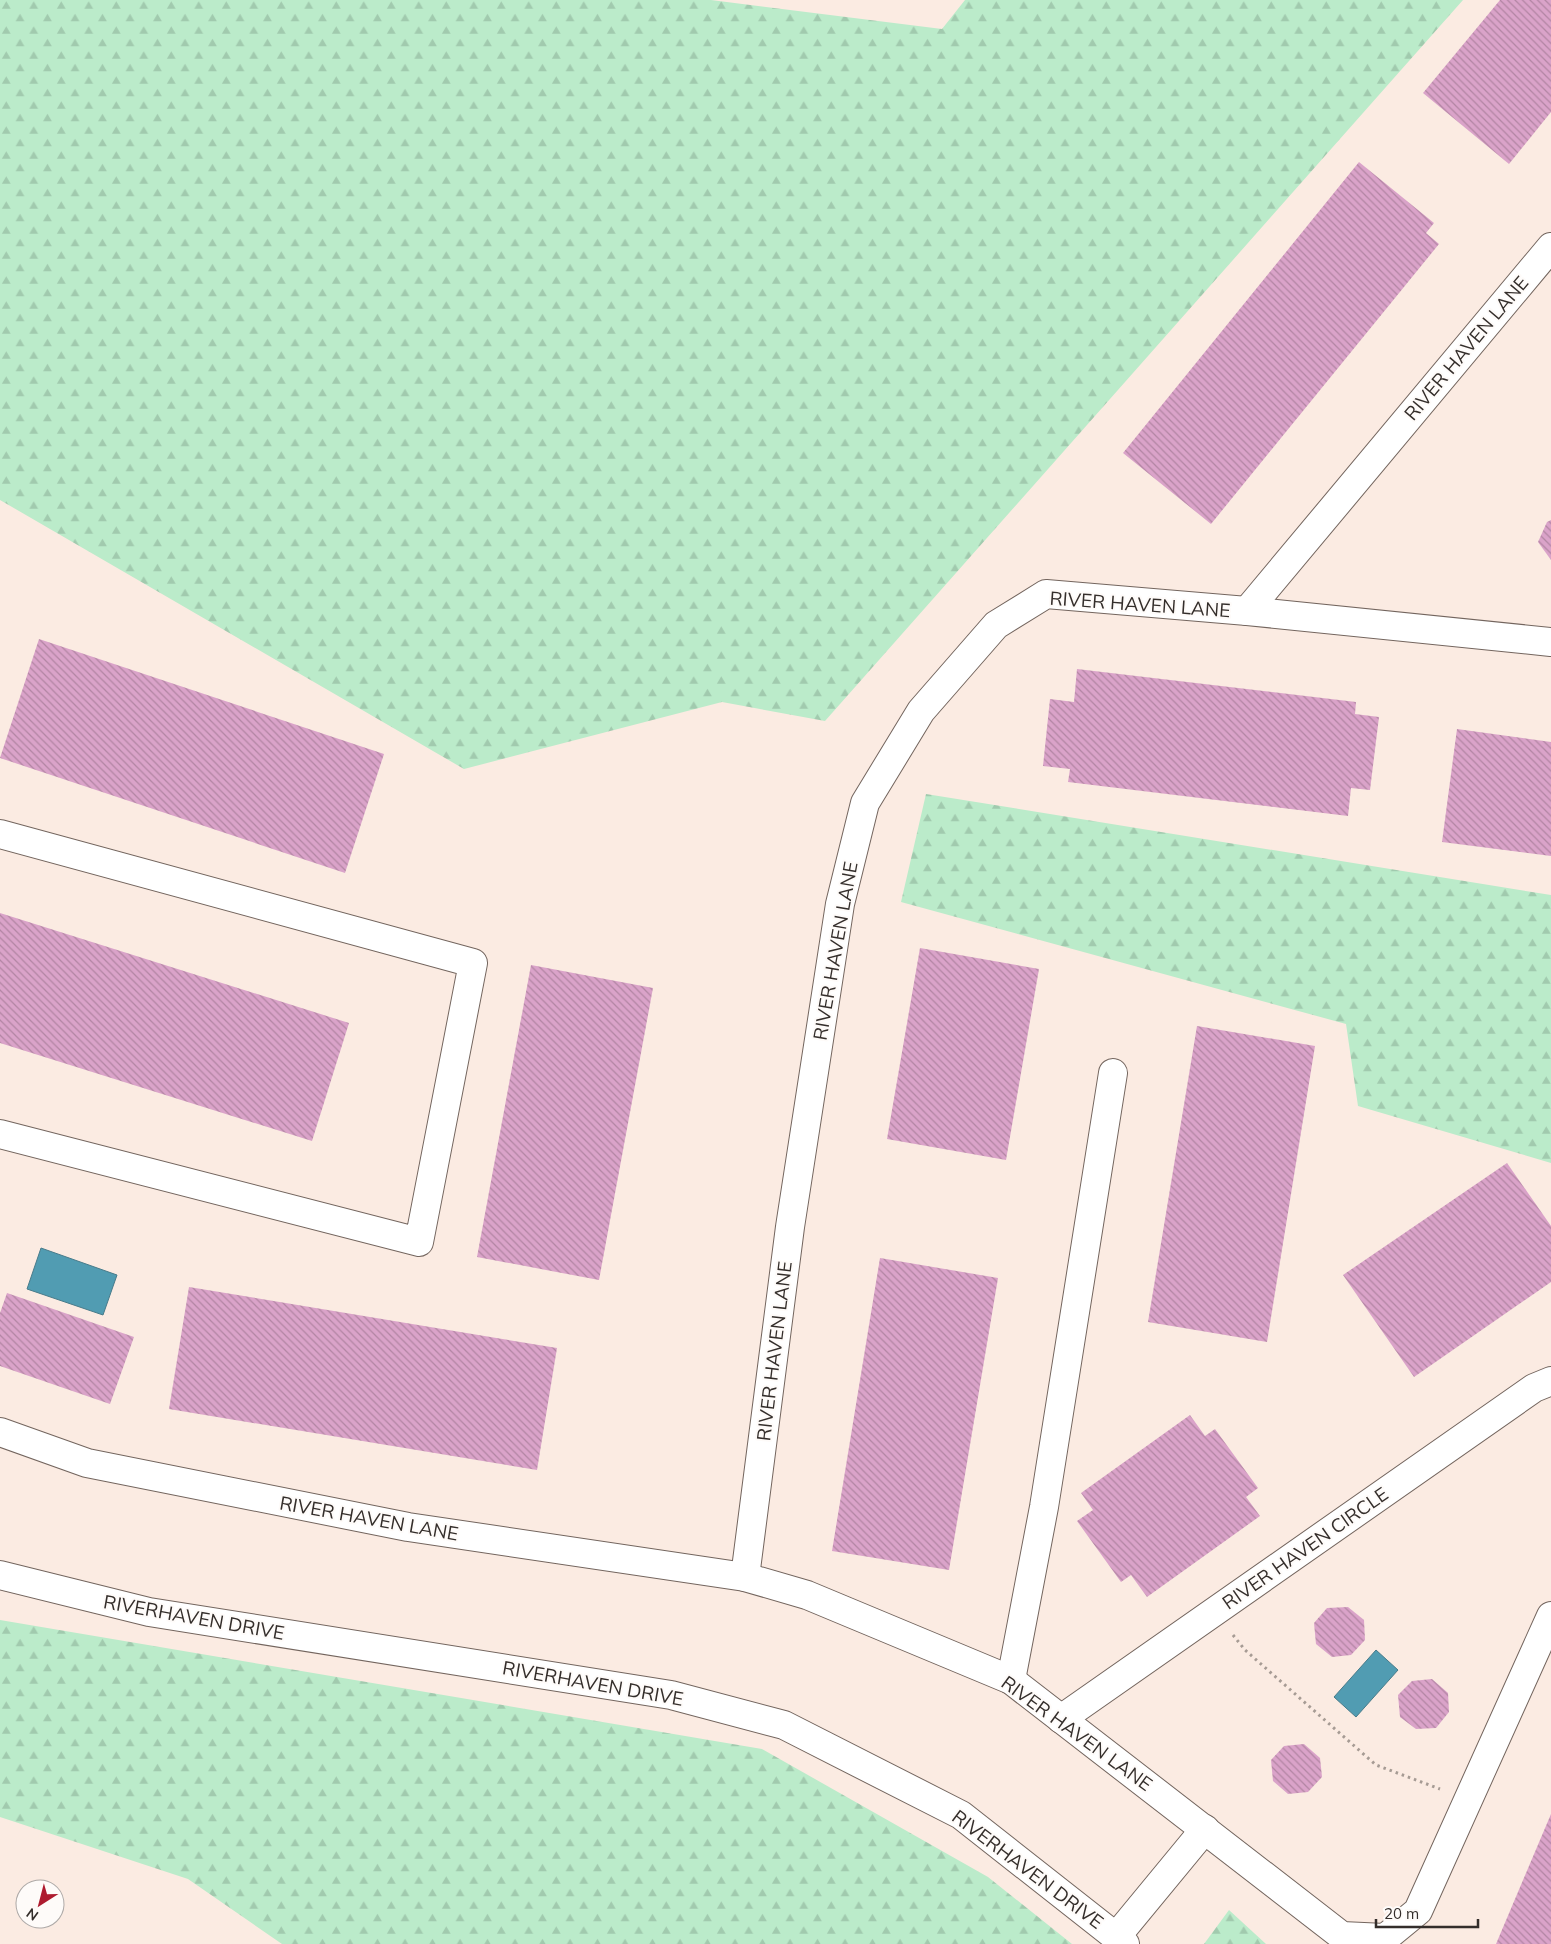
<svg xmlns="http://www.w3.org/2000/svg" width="1551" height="1944" viewBox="0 0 1551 1944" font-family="Mulish,sans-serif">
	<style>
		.forest { fill: url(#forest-firs) }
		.water { fill: #519cb2; stroke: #487b8a }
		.building { fill: url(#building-back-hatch) }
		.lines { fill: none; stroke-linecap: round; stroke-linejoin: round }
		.minor-casing { stroke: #73655e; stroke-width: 30 }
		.path { stroke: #a69b94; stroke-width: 3; stroke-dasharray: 2.5 4; stroke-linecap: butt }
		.minor { stroke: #fff; stroke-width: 28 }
		.labels { text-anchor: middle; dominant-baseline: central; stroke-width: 4; stroke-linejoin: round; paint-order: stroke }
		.street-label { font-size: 19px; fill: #342e2b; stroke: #fefbf9 }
	</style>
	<defs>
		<pattern id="forest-firs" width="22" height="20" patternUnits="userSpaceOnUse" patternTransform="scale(1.25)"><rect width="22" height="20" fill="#bbebca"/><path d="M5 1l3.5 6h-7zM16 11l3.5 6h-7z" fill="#a1caae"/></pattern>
		<pattern id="building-back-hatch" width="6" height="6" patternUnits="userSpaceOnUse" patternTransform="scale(1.25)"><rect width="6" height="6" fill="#daa3c9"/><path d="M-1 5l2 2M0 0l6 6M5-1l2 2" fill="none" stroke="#b285a3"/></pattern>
	</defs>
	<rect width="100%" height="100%" fill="#fbebe2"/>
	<g class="forest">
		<path d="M0 0H711L942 29 965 0H1463L825 721 722 702 464 769 0 500Z"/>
		<path d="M926 794 1551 895V1163L1358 1106 1346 1024 901 902Z"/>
		<path d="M0 1620 762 1749 988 1877 1072 1944H282L188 1879 0 1817Z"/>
		<path d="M1229 1910 1266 1944H1204Z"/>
	</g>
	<g class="water">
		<path d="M41 1248 117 1275 103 1315 27 1289Z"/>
		<path d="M1376 1650 1398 1670 1356 1717 1334 1697Z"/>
	</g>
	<g class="building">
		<path d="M1500 0H1551V112L1509 164 1423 93Z"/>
		<path d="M1359 162 1434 223 1426 233 1439 244 1211 524 1123 453Z"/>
		<path d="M1551 520V560L1538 542 1547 522Z"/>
		<path d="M39 639 384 754 345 873 0 758Z"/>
		<path d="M1077 669 1356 702 1355 714 1379 717 1370 790 1351 788 1348 816 1068 782 1070 769 1043 766 1050 699 1074 702Z"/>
		<path d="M1457 729 1551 742V856L1442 842Z"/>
		<path d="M0 913 349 1023 312 1141 0 1043Z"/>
		<path d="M920 948 1039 969 1006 1160 887 1139Z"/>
		<path d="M531 965 653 988 599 1280 477 1257Z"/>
		<path d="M1197 1026 1315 1046 1267 1342 1148 1322Z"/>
		<path d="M1507 1163 1551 1226V1282L1414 1377 1343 1275Z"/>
		<path d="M880 1258 998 1278 949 1570 832 1551Z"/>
		<path d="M189 1287 557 1348 537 1470 169 1409Z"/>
		<path d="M7 1293 134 1337 110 1404 0 1366V1313Z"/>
		<path d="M1190 1415 1205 1436 1215 1429 1258 1488 1246 1497 1260 1516 1147 1597 1131 1575 1121 1582 1077 1521 1093 1510 1081 1493Z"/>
		<path d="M1348 1607 1364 1620 1365 1640 1351 1655 1332 1657 1316 1644 1314 1623 1327 1608Z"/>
		<path d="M1432 1679 1448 1693 1449 1712 1436 1728 1416 1729 1400 1717 1398 1695 1412 1681Z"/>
		<path d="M1304 1744 1320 1758 1322 1777 1308 1792 1288 1794 1273 1781 1271 1760 1284 1746Z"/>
		<path d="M1551 1814V1944H1496Z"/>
	</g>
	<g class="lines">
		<g class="minor-casing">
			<g id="minor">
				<path d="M1247 611 1551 247"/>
				<path d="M0 834 473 963 419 1242 0 1134"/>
				<path d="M0 1432 87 1463 408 1527 745 1577 807 1595 1011 1680 1342 1936 1385 1938 1418 1911 1551 1616"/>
				<path d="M0 1575 149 1612 671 1695 784 1725 961 1815 1125 1944"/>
				<path d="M745 1577 790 1227 840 904 865 803 921 711 996 625 1046 594 1247 611 1551 642"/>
				<path d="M1011 1680 1044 1507 1113 1073"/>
				<path d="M1061 1719 1534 1388 1551 1381"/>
				<path d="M1116 1937 1205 1829"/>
			</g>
		</g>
		<path class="path" d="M1233 1635 1245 1650 1376 1765 1440 1789"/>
		<use href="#minor" class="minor"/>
	</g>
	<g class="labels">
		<g class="street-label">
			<text transform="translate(1466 348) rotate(-50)">RIVER HAVEN LANE</text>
			<text transform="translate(1140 604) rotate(4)">RIVER HAVEN LANE</text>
			<text transform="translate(835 951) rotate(-80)">RIVER HAVEN LANE</text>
			<text transform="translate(774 1351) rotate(-83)">RIVER HAVEN LANE</text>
			<text transform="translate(369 1518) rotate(10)">RIVER HAVEN LANE</text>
			<text transform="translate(1305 1548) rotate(-35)">RIVER HAVEN CIRCLE</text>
			<text transform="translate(194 1617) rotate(10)">RIVERHAVEN DRIVE</text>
			<text transform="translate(593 1683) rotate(10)">RIVERHAVEN DRIVE</text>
			<text transform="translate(1077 1733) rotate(36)">RIVER HAVEN LANE</text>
			<text transform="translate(1028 1869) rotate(37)">RIVERHAVEN DRIVE</text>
		</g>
	</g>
	<g transform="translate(40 1904) rotate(216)"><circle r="24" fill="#fefbf9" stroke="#ada9a7"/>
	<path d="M0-4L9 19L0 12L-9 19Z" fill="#ae1b2f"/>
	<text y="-8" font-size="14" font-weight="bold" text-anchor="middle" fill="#342e2b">N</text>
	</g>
	<path d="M1376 1919v8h102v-8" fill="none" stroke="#342e2b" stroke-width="2.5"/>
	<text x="1384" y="1919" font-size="15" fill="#342e2b" stroke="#fefbf9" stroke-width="4" paint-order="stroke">20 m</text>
</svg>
